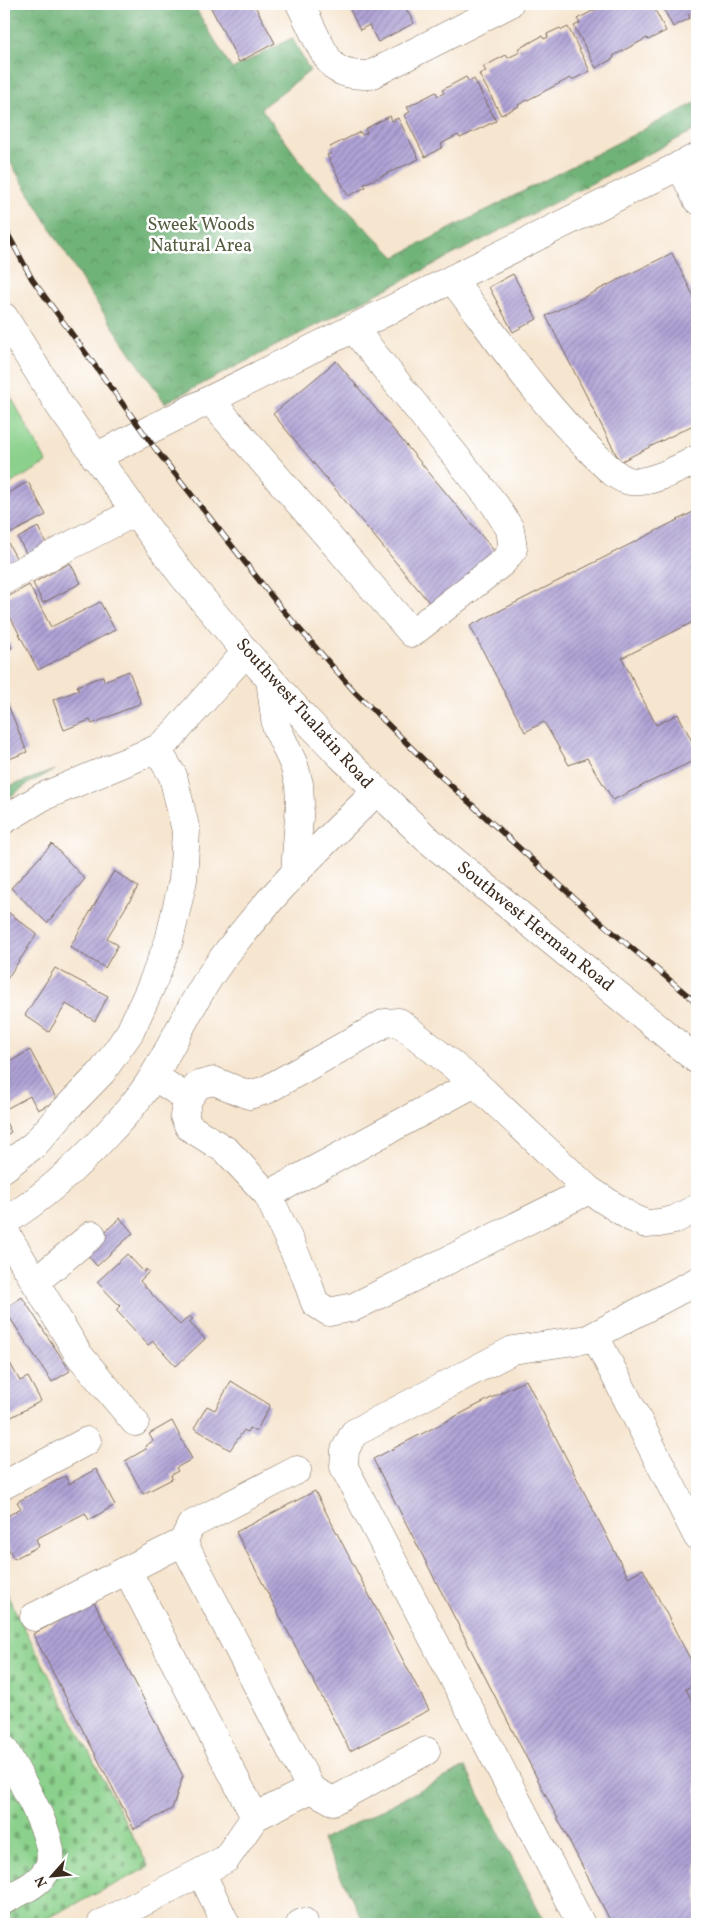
<svg xmlns="http://www.w3.org/2000/svg" width="701" height="1928" viewBox="0 0 701 1928" font-family="Vollkorn,serif">
	<style>
		.grass { fill: #8bd18c; stroke: #637e55 }
		.forest { fill: url(#forest-crowns); stroke: #566e4b }
		.cemetery { fill: url(#cemetery-stones); stroke: #637e55 }
		.building { fill: url(#building-hatch) }
		.lines { fill: none; stroke-linecap: round; stroke-linejoin: round }
		.minor-casing { stroke: #7c6b5c; stroke-width: 29 }
		.major-casing { stroke: #7c6b5c; stroke-width: 29 }
		.minor { stroke: #fff; stroke-width: 28 }
		.major { stroke: #fff; stroke-width: 28 }
		.rail-casing { stroke: #3b2a1e; stroke-width: 5.5 }
		.rail { stroke: #fff; stroke-width: 4; stroke-dasharray: 11; stroke-linecap: butt }
		.labels { text-anchor: middle; dominant-baseline: central; stroke-width: 5; stroke-linejoin: round; paint-order: stroke }
		.park-label { font-size: 18px; fill: #535c3f; stroke: #fff }
		.street-label { font-size: 18px; fill: #3b2a1e; stroke: #fff }
	</style>
	<defs>
		<pattern id="forest-crowns" width="20" height="18" patternUnits="userSpaceOnUse" patternTransform="scale(1.25)"><rect width="20" height="18" fill="#70b378"/><path d="M2 6a3 3 0 1 1 6 0M12 15a3 3 0 1 1 6 0" fill="none" stroke="#5d9262"/></pattern>
		<pattern id="cemetery-stones" width="16" height="16" patternUnits="userSpaceOnUse" patternTransform="scale(1.25)"><rect width="16" height="16" fill="#8bd18c"/><path d="M2 7V4a2 2 0 0 1 4 0v3zM10 15v-3a2 2 0 0 1 4 0v3z" fill="#73aa72"/></pattern>
		<pattern id="building-hatch" width="6" height="6" patternUnits="userSpaceOnUse" patternTransform="scale(1.25)"><rect width="6" height="6" fill="#afa2d6"/><path d="M-1 1l2-2M0 6l6-6M5 7l2-2" fill="none" stroke="#9084ad"/></pattern>
	</defs>
	<rect width="100%" height="100%" fill="#fff"/>
	<filter id="ink" filterUnits="userSpaceOnUse"><feTurbulence type="fractalNoise" baseFrequency=".02" numOctaves="2"/><feDisplacementMap in="SourceGraphic" scale="10" xChannelSelector="R" yChannelSelector="G"/><feConvolveMatrix kernelMatrix="1 2 1 2 8 2 1 2 1" color-interpolation-filters="sRGB"/></filter>
	<filter id="wash" filterUnits="userSpaceOnUse"><feTurbulence type="fractalNoise" baseFrequency=".0096" numOctaves="4" result="noise"/><feDisplacementMap in="SourceGraphic" scale="20" xChannelSelector="R" yChannelSelector="G"/><feGaussianBlur stdDeviation="1.12" result="paint"/><feColorMatrix in="noise" values="0 0 0 0 0 0 0 0 0 0 0 0 0 0 0 0 0 1.4 0 .05"/><feComposite in="paint" operator="in"/></filter>
	<g filter="url(#wash)">
		<rect width="100%" height="100%" fill="#f6e5cf"/>
		<path class="grass" d="M4 384 47 463 4 487Z"/>
		<g class="forest">
			<path d="M4 4H193L232 69 292 38 310 71 261 108 306 169 395 257 697 102V129L165 403 88 290 4 152Z"/>
			<path d="M55 770 29 783 4 801V788Z"/>
			<path d="M465 1767 546 1924H365L322 1840Z"/>
		</g>
		<path class="cemetery" d="M4 1589 149 1867 36 1924H4Z"/>
		<g id="blocks">
			<g class="building">
				<path d="M209 4H254L275 43 239 62Z"/>
				<path d="M347 4H388L392 11 404 5 414 23 378 42 369 25 360 30Z"/>
				<path d="M613 4H652L666 31 648 40 647 38 613 56 614 58 596 68 574 26 580 23 577 19 602 6 604 9Z"/>
				<path d="M661 4H697V10L688 15 690 18 673 27Z"/>
				<path d="M568 27 590 71 572 80 570 78 518 105 519 106 501 115 479 74 486 71 483 67 506 55 508 58 520 52 518 49 542 36 544 39 548 37 547 34 560 28 562 30Z"/>
				<path d="M466 77 469 82 474 79 496 121 460 138 458 135 441 144 443 147 425 157 404 115 410 112 407 107 436 92 438 96 444 93 442 90Z"/>
				<path d="M390 116 392 121 398 118 419 159 364 184 366 187 348 196 327 155 332 153 330 147 360 132 362 135 367 133 365 129Z"/>
				<path d="M672 253 697 303V423L620 462 546 316Z"/>
				<path d="M513 274 537 319 513 332 489 287Z"/>
				<path d="M336 361 496 553 432 606 273 414Z"/>
				<path d="M28 482 46 515 4 537V495Z"/>
				<path d="M697 510V620L622 658 656 725 678 714 697 751V759L613 800 587 758 569 765 544 722 525 732 470 626Z"/>
				<path d="M38 527 48 547 28 557 18 538Z"/>
				<path d="M8 543 19 563 4 571V546Z"/>
				<path d="M70 563 81 583 43 603 33 583Z"/>
				<path d="M29 585 51 627 100 602 115 630 38 670 4 605V599Z"/>
				<path d="M4 633 12 648 4 653Z"/>
				<path d="M129 671 141 703 92 724 90 720 64 730 53 700 79 690 77 686 103 676 104 681Z"/>
				<path d="M4 695 27 752 4 761Z"/>
				<path d="M52 844 85 879 47 923 11 888Z"/>
				<path d="M114 871 138 887 107 938 118 945 105 968 70 947Z"/>
				<path d="M4 909 37 934 7 979 4 976Z"/>
				<path d="M55 968 108 996 95 1021 66 1004 49 1032 25 1015Z"/>
				<path d="M30 1050 57 1100 38 1110 30 1096 4 1110V1065Z"/>
				<path d="M4 1119 11 1132 4 1137Z"/>
				<path d="M120 1218 133 1233 97 1266 84 1251Z"/>
				<path d="M127 1254 144 1272 146 1269 149 1272 140 1281 180 1325 189 1316 193 1319 189 1322 205 1339 176 1366 153 1341 148 1345 116 1310 120 1306 97 1282Z"/>
				<path d="M22 1297 70 1371 52 1382 4 1309Z"/>
				<path d="M697 1311V1322L693 1313Z"/>
				<path d="M6 1356 20 1381 28 1377 41 1401 6 1420 4 1417V1357Z"/>
				<path d="M526 1380 628 1577 643 1569 697 1672V1683L686 1689 697 1711V1924H612L373 1459Z"/>
				<path d="M231 1381 270 1405 256 1432 249 1428 247 1432 244 1430 230 1450 194 1428 207 1406 215 1410Z"/>
				<path d="M172 1421 192 1459 176 1468 178 1471 171 1475 172 1479 143 1494 125 1461 146 1449 145 1446 153 1441 149 1434Z"/>
				<path d="M96 1469 115 1505 89 1520 85 1513 36 1539 39 1546 14 1559 4 1540V1518L21 1508 17 1502 65 1476 69 1484Z"/>
				<path d="M315 1491 429 1710 350 1751 236 1532Z"/>
				<path d="M94 1602 183 1776 172 1809 134 1829 33 1634Z"/>
			</g>
		</g>
	</g>
	<g filter="url(#ink)">
		<use href="#blocks" fill-opacity="0" stroke="#7c6b5c" stroke-width="1"/>
		<g class="lines">
			<g class="minor-casing">
				<g id="minor">
					<path d="M300 4C308 19 324 59 336 68 346 75 358 75 370 75L509 4"/>
					<path d="M680 165 697 200"/>
					<path d="M452 279C497 338 540 402 594 454 603 463 613 475 626 480 645 487 681 468 697 459"/>
					<path d="M210 400 412 633 503 562 513 549 510 529 495 505 353 328"/>
					<path d="M95 457 697 157"/>
					<path d="M4 580 135 512"/>
					<path d="M4 820 42 797 157 749 170 738 246 652"/>
					<path d="M154 1076 188 1099 184 1116 189 1127 227 1151 268 1195 306 1277 315 1303 329 1312 354 1307 589 1190"/>
					<path d="M188 1099 198 1085 214 1081 249 1095 266 1090 385 1023 399 1022 475 1083 589 1190 632 1218 646 1224 659 1223 674 1220 697 1208"/>
					<path d="M4 1168 35 1144 62 1113 102 1072 130 1032 152 984 169 941 183 880 186 831 173 776 157 749"/>
					<path d="M268 1195 475 1083"/>
					<path d="M4 1230 79 1355 135 1422"/>
					<path d="M35 1282 92 1235"/>
					<path d="M595 1336 697 1536"/>
					<path d="M4 1485 87 1441"/>
					<path d="M183 1542 311 1789 333 1801 426 1751"/>
					<path d="M34 1617 127 1570"/>
					<path d="M4 1749C17 1774 59 1840 49 1866 41 1884 20 1892 4 1900"/>
					<path d="M255 1817 127 1570 183 1542 191 1525 297 1470"/>
					<path d="M201 1872 226 1924"/>
					<path d="M101 1924 226 1859 255 1817 311 1789"/>
					<path d="M300 1924 304 1922"/>
					<path d="M581 1924 344 1467 345 1450 354 1433 513 1350 588 1339 697 1281"/>
				</g>
			</g>
			<g class="major-casing">
				<g id="major">
					<path d="M4 317 61 408 150 532 183 576 246 652 301 714 341 756 426 838 697 1060"/>
					<path d="M270 679 276 726 294 765 299 784 300 803 295 873"/>
					<path d="M4 1222C44 1198 78 1166 110 1131 126 1114 142 1096 154 1075 174 1042 190 1006 212 973 258 907 319 847 377 791"/>
				</g>
			</g>
			<use href="#minor" class="minor"/>
			<use href="#major" class="major"/>
			<g class="rail-casing">
				<path id="rail" d="M4 227 32 279 157 451 281 608 355 692 435 771 596 918 697 1003"/>
			</g>
			<use href="#rail" class="rail"/>
		</g>
	</g>
	<g class="labels">
		<g class="park-label">
			<text x="201" y="225">Sweek Woods<tspan x="201" dy="21">Natural Area</tspan></text>
		</g>
		<g class="street-label">
			<text transform="translate(304 714) rotate(48)">Southwest Tualatin Road</text>
			<text transform="translate(535 927) rotate(39)">Southwest Herman Road</text>
		</g>
	</g>
	<rect width="701" height="1928" fill="none" stroke="#fff" stroke-width="20"/>
	<g transform="translate(52 1876) rotate(243)" stroke="#ffffff" stroke-width="4" paint-order="stroke">
	<path d="M0-4L9 19L0 12L-9 19Z" fill="#3b2a1e"/>
	<text y="-8" font-size="14" font-weight="bold" text-anchor="middle" fill="#3b2a1e">N</text>
	</g>
</svg>
